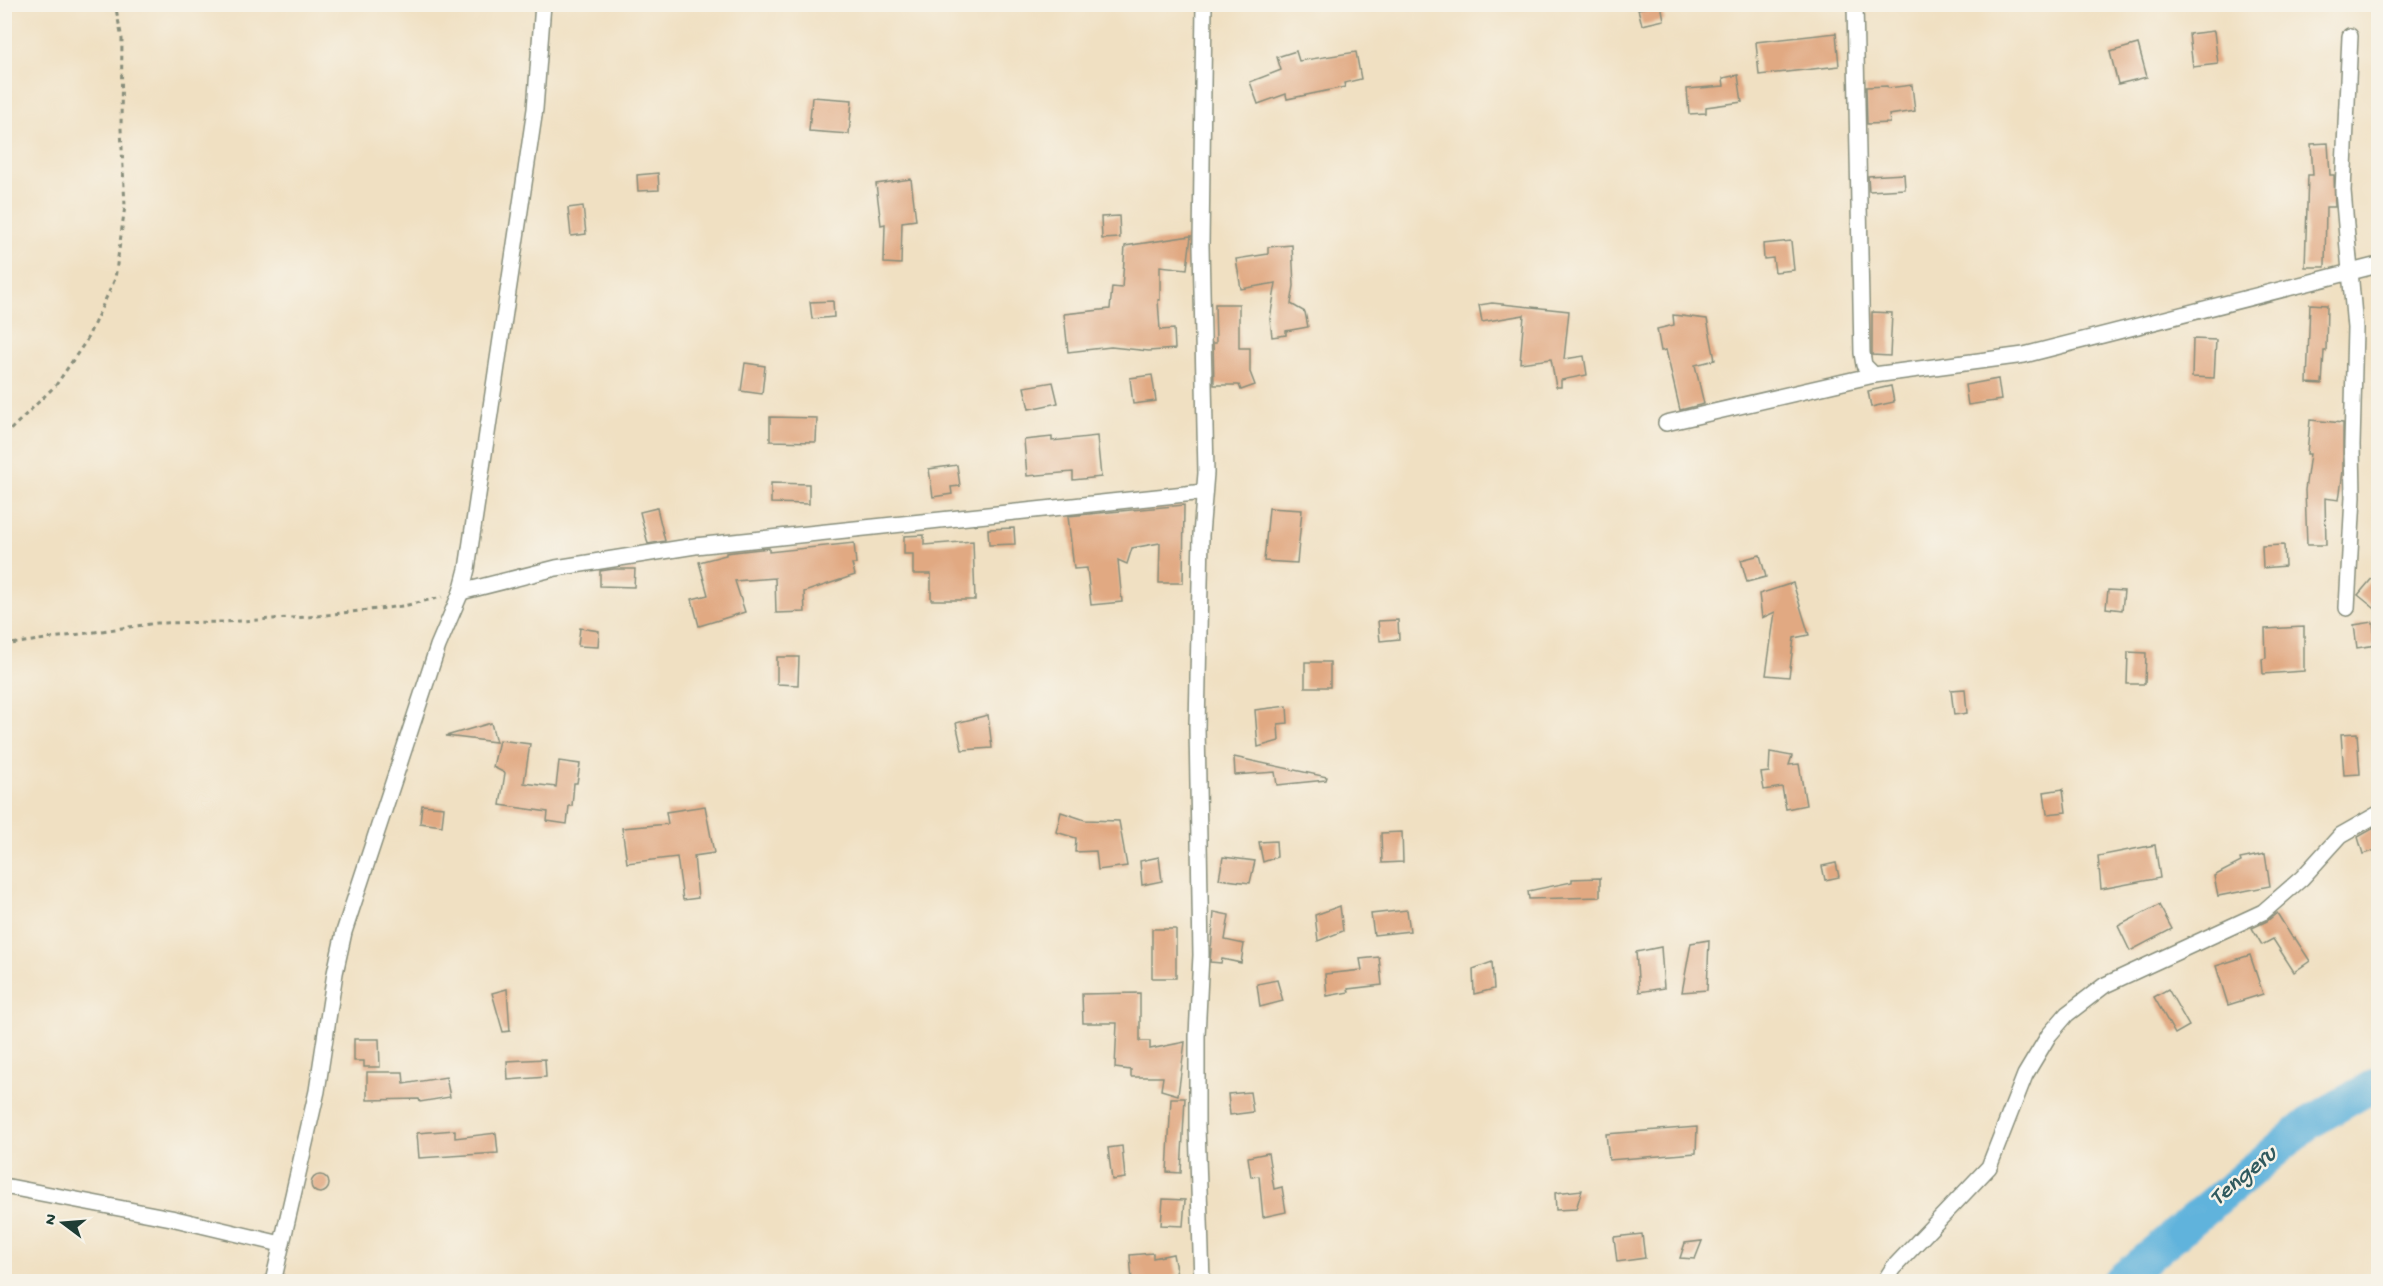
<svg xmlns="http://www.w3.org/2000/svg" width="2383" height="1286" viewBox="0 0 2383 1286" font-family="'Gochi Hand',sans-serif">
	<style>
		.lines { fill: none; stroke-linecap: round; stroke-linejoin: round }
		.river { stroke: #61b3dc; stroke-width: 33 }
		.building { fill: #e1a982 }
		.minor-casing { stroke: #888e7b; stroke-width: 18 }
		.path { stroke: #888e7b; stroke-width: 3; stroke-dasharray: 4.5 4.5; stroke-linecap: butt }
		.minor { stroke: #fff; stroke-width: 15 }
		.labels { text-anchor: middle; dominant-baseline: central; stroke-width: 5; stroke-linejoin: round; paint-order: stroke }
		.water-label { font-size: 24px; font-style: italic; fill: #305a5e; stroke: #f7f3e8 }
	</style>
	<rect width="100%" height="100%" fill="#f7f3e8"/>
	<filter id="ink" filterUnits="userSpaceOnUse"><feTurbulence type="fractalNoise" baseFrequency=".0167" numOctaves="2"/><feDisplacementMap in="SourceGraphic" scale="12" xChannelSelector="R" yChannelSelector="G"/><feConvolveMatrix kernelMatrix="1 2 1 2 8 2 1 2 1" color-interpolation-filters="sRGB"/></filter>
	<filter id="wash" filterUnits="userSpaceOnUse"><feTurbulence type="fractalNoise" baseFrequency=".008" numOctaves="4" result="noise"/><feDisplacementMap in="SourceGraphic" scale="24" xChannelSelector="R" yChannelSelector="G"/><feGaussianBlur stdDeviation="1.35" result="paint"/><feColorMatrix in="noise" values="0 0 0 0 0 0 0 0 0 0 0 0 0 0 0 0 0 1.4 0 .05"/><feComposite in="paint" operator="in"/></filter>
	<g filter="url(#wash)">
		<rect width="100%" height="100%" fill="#f0e0c2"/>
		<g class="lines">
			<path class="river" d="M2118 1282 2309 1123 2378 1083"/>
		</g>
		<g id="blocks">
			<g class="building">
				<path d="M1661 4 1664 20 1642 25 1638 9Z"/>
				<path d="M2214 31 2218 64 2193 67 2189 34Z"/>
				<path d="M1836 33 1839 66 1759 75 1756 42Z"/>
				<path d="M2138 44 2147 77 2118 84 2110 52Z"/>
				<path d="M1296 51 1299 61 1356 52 1361 79 1344 83 1345 87 1287 99 1286 94 1258 104 1250 82 1281 70 1277 57Z"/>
				<path d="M1738 75 1742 102 1706 107V113L1689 114 1687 89 1724 86 1723 78Z"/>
				<path d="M1912 85 1915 111 1889 115 1890 123 1867 124 1866 87 1887 86 1888 88Z"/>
				<path d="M812 97 852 100 849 134 809 131Z"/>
				<path d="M2328 143 2330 175H2334L2335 207H2326L2325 267H2305L2308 175H2313L2311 144Z"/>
				<path d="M658 173 659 190 638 191 637 175Z"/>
				<path d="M1904 174 1905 189 1869 191 1868 176Z"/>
				<path d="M911 179 916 220 902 222 901 264 884 263 885 224 881 225 876 184Z"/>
				<path d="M583 206 586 234 571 236 568 208Z"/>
				<path d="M1119 216 1120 238 1102 239 1101 217Z"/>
				<path d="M1191 236 1187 269 1160 266V300H1158L1160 330 1174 329 1175 349 1149 351 1111 347 1068 352 1064 314 1110 309 1112 287 1122 288 1125 246Z"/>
				<path d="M1791 241 1794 270 1775 272 1773 258 1764 259 1763 244Z"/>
				<path d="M1292 245 1294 286 1291 304 1305 312 1308 327 1286 331V335L1272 337 1270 319 1276 283 1241 289 1236 259 1268 254V247Z"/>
				<path d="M833 301 834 317 812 319 810 302Z"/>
				<path d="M1492 303 1569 311 1564 359 1584 356 1587 375 1561 380V387H1556L1551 359 1520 363 1524 315 1482 322 1479 305Z"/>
				<path d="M1215 304H1239V348H1250V372L1255 385 1241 390 1239 385H1214L1213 343H1216Z"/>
				<path d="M2310 304 2327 305 2326 351H2324L2322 384 2307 383Z"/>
				<path d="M1872 312 1892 313 1890 356 1872 355Z"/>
				<path d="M1673 315 1707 319 1715 360 1695 365 1704 404 1680 410 1666 350 1661 351 1657 329 1674 325Z"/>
				<path d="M2193 339 2216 340 2214 378 2192 377Z"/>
				<path d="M745 363 765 366 762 394 741 391Z"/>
				<path d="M1152 375 1156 401 1133 404 1130 378Z"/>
				<path d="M1998 379 2001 400 1968 405 1965 385Z"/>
				<path d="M1053 382 1058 403 1029 409 1024 387Z"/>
				<path d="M1891 386 1894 402 1871 407 1868 391Z"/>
				<path d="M770 417 817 418 816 442 770 441Z"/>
				<path d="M2310 420 2343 423V471L2339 500 2325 498 2326 545H2307L2305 490 2310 454H2307Z"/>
				<path d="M1097 436 1101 477 1073 480V472L1027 476 1024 440 1052 437V441Z"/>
				<path d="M957 465 960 486 951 487 952 494 933 497 929 469Z"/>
				<path d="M771 483 809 484V504L771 503Z"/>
				<path d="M1184 505 1183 583H1159L1160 543 1132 548 1127 564 1118 560 1122 602 1091 605 1087 568 1074 569 1068 516Z"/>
				<path d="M657 508 665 541 648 544 640 512Z"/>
				<path d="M1269 508 1302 510 1297 563 1264 561Z"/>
				<path d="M1014 528 1015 544 989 545 988 529Z"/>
				<path d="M924 535V545L973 541 975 600H931V574H913V554H904V536Z"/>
				<path d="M854 543 856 564H852L855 575 804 592 805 612 776 613 775 578 735 581 745 612 699 626 692 599 708 595 699 562 726 555V553L769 548V552Z"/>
				<path d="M2284 545 2285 566 2263 568 2262 546Z"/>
				<path d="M1760 555 1766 577 1747 582 1741 560Z"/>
				<path d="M614 569H635L634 587 600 586V571Z"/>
				<path d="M2379 570V612L2358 595Z"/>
				<path d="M1793 583 1809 635 1794 638 1789 677 1766 675 1775 612 1762 618 1759 594Z"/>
				<path d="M2108 590 2124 591 2122 610 2106 608Z"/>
				<path d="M1398 620 1399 639 1380 641 1378 621Z"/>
				<path d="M2373 622 2376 645 2357 648 2354 625Z"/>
				<path d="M2304 627V671L2263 674 2262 659 2266 658 2265 629Z"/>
				<path d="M580 628 599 631 598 647 578 646Z"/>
				<path d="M2128 652 2146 653 2145 684H2127Z"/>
				<path d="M777 657H799L798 685 777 684Z"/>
				<rect x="1305" y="662" width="25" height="25"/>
				<path d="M1965 689 1967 713 1954 715 1951 690Z"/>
				<path d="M1287 706 1288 723 1278 724 1279 741 1258 747 1255 710Z"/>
				<path d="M988 715 992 748 962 750 956 723Z"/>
				<path d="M491 723 496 742 446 736Z"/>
				<path d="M2357 733 2360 774 2344 775 2341 734Z"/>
				<path d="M499 740 530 744 524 783 556 787 559 761 580 764 577 783H574L572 806H569L567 824 547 821 548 812 500 805 505 773 493 767Z"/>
				<path d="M1770 752 1792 756 1789 765 1799 764 1806 805 1786 809 1782 787 1764 790 1761 773 1769 772Z"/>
				<path d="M1234 757 1327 777 1326 780 1277 785 1275 772 1235 775Z"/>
				<path d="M2063 789 2066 812 2047 814 2044 792Z"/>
				<path d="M422 805 444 807 442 826 420 823Z"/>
				<path d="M705 806 714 853 694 856 698 898 683 900 677 857 627 863 622 828 668 824 666 812Z"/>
				<path d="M1061 812 1085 820 1119 821 1127 866 1098 870 1096 851 1075 852 1076 838 1056 832Z"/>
				<path d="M2374 828 2379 849 2363 854 2358 837Z"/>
				<path d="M1402 832 1403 862 1382 863 1381 833Z"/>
				<path d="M1276 841 1277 857 1263 862 1259 842Z"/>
				<path d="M2155 845 2160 878 2101 889 2098 856Z"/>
				<path d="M2265 854 2270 886 2218 896 2214 876 2241 862 2240 859Z"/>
				<path d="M1159 857 1162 881 1142 885 1140 861Z"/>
				<path d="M1223 857 1255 861 1250 883 1219 879Z"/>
				<path d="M1836 863 1839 877 1825 880 1822 866Z"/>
				<path d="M1600 878V897L1529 899 1528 891 1572 882V879Z"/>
				<path d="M2159 905 2172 929 2130 951 2118 926Z"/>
				<path d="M1340 906 1343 931 1318 941 1315 915Z"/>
				<path d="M1407 910 1410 931 1374 935 1371 914Z"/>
				<path d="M1214 912 1229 915 1225 940 1244 944 1241 963 1222 959 1221 963 1210 962Z"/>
				<path d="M2277 913 2293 939 2295 938 2310 961 2294 972 2273 939 2262 945 2252 928 2267 921Z"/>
				<rect x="1152" y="929" width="24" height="49"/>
				<path d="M1709 940 1707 990 1682 992 1691 943Z"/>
				<path d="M1661 947 1664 988 1639 992 1636 952Z"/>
				<path d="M2250 955 2263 994 2228 1005 2216 966Z"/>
				<path d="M1379 957 1382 985 1348 989 1349 992 1327 996 1325 974 1362 970 1360 959Z"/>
				<path d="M1492 962 1494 989 1474 994 1473 969Z"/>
				<path d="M1277 980 1283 1001 1260 1007 1257 984Z"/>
				<path d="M507 989 510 1031 503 1032 492 993Z"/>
				<path d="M2168 989 2189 1026 2175 1034 2154 997Z"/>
				<path d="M1140 993V1041H1150V1049L1185 1042 1178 1095 1161 1090 1163 1077H1131V1070L1115 1068 1117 1023H1083L1082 994Z"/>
				<path d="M354 1039H379L380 1067H364V1061H354Z"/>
				<path d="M545 1059 546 1077 508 1080 507 1061Z"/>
				<path d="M367 1072H403L404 1084 446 1077 450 1097 420 1102 419 1099 367 1100Z"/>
				<path d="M1250 1092 1253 1112 1230 1115 1228 1094Z"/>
				<path d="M1171 1098H1185L1181 1173 1167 1172Z"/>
				<path d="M1697 1127 1696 1153 1609 1160 1606 1134Z"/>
				<path d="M455 1130V1138L496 1133 498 1153 419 1158 417 1133Z"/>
				<path d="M1122 1146 1125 1178 1112 1180 1108 1148Z"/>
				<path d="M1268 1153 1274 1189 1282 1187 1286 1212 1263 1217 1259 1176 1251 1177 1248 1157Z"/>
				<circle cx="320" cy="1184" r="9"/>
				<path d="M1582 1190 1576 1209 1556 1210 1555 1193Z"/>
				<path d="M1163 1199 1185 1200 1183 1226 1161 1225Z"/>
				<path d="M1642 1234 1645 1258 1617 1262 1614 1237Z"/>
				<path d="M1702 1241 1695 1259 1680 1258 1685 1243Z"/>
				<path d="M1153 1253V1258L1173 1254 1177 1275H1173L1174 1281H1132L1130 1255Z"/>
			</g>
		</g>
	</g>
	<g filter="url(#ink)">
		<use href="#blocks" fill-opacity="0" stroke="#888e7b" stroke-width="1.5"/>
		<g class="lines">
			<g class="minor-casing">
				<g id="minor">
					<path d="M1855 4 1862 353 1864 365 1874 375 2024 355 2378 265"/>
					<path d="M1666 423 1874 375"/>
					<path d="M461 592 556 568 695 546 1204 492"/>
					<path d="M2347 608 2353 497 2352 445 2355 328 2343 191 2350 36"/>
					<path d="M4 1186 171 1218 281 1244"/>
					<path d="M273 1282 317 1091 335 973 344 932 438 646 461 592 467 569 535 109 543 4"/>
					<path d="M1202 1282 1197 1126V1036L1201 955 1197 727 1201 535 1206 473 1201 245 1204 4"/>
					<path d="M1884 1282 1893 1268 1989 1167 2025 1075 2049 1035 2067 1014 2105 985 2263 912 2302 878 2341 835 2378 814"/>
				</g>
			</g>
			<g class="path">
				<path d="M4 436 56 385 86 341 115 279 125 206 121 129 122 39 115 4"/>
				<path d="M4 645 157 623 223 622 308 617 403 606 442 597"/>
			</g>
			<use href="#minor" class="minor"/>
		</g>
	</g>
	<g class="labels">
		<g class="water-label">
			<text transform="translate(2244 1177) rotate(-40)">Tengeru</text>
		</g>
	</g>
	<rect width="2383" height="1286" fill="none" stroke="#f7f3e8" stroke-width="24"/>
	<g transform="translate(63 1223) rotate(286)" stroke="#f7f3e8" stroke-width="4.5" paint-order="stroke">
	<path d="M0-4.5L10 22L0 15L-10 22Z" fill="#1f3d34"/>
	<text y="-9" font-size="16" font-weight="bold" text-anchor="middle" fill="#1f3d34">N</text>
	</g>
</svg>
